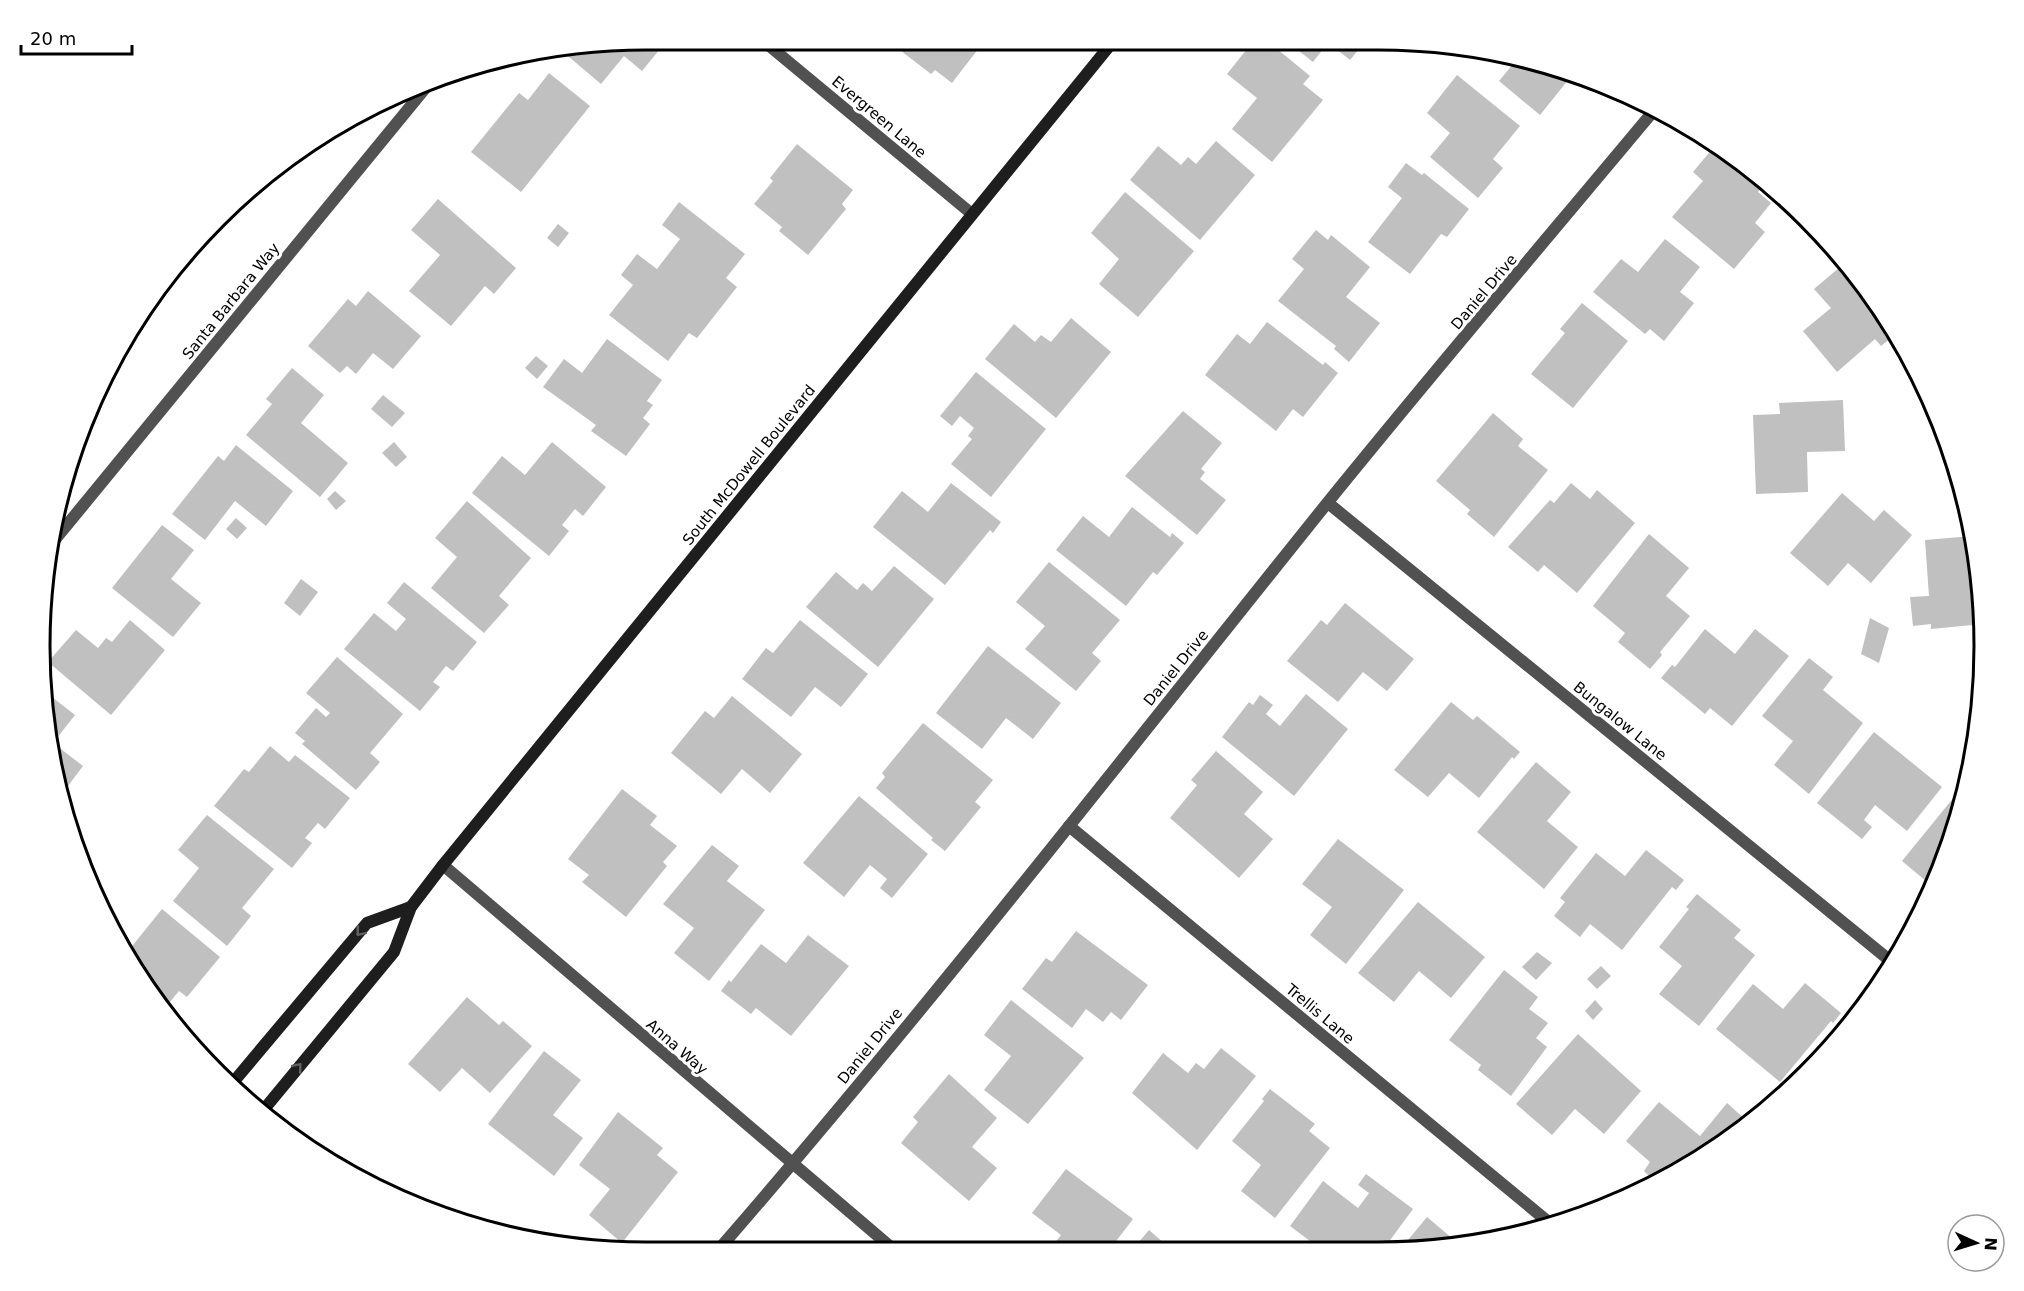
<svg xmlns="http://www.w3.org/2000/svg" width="2024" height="1291" viewBox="0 0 2024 1291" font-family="'DejaVu Sans',sans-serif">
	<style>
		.building { fill: #c0c0c0 }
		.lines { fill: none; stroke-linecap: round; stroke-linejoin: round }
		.minor { stroke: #515151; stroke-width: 12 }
		.secondary { stroke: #1e1e1e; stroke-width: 12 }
		.oneway { stroke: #626262 }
		.labels { text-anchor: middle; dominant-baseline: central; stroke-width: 6; stroke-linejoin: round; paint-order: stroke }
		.street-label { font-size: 15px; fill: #000; stroke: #fff }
		.rim { fill: none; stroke: #000; stroke-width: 3 }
	</style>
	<rect width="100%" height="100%" fill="#fff"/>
	<g class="building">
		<path d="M566 44H664L642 71 624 56 601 84 556 46Z"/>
		<path d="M892 44H982L952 83 935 70 931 74Z"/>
		<path d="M1251 44H1271L1310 76 1303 84 1323 100 1272 162 1232 129 1257 98 1227 74Z"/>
		<path d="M1290 44H1327L1313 62Z"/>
		<path d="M1330 44H1363L1350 60Z"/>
		<path d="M1518 58 1573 71 1582 75 1579 77 1573 74 1540 115 1499 81Z"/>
		<path d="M549 73 590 106 521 192 471 152 519 93 528 100Z"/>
		<path d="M1457 75 1520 126 1493 159 1503 168 1478 198 1430 157 1450 133 1427 113Z"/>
		<path d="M1216 141 1255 175 1200 240 1130 180 1158 146 1181 165 1188 157 1196 164Z"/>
		<path d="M797 144 853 190 842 204 846 209 808 255 779 231 782 227 754 204 773 181 770 178Z"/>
		<path d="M1713 148 1761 188 1758 192 1771 203 1755 223 1765 232 1734 269 1672 217 1703 181 1693 172Z"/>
		<path d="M1406 163 1422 175 1424 173 1469 209 1447 237 1441 234 1410 274 1368 242 1402 198 1388 187Z"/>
		<path d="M1125 192 1194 251 1138 317 1099 284 1119 259 1091 233Z"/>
		<path d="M438 199 516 268 494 294 485 286 451 326 409 291 440 255 411 230Z"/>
		<path d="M679 202 745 254 726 278 737 287 697 338 689 333 668 361 609 315 633 285 621 275 637 254 657 269 680 239 662 225Z"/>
		<path d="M212 222 220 228 182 274 173 267Z"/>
		<path d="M558 224 569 233 558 247 547 238Z"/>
		<path d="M1316 230 1328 240 1331 235 1370 267 1346 297 1380 323 1349 362 1334 349 1336 346 1278 301 1304 269 1292 259Z"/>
		<path d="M1665 239 1700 267 1680 292 1694 303 1664 341 1650 329 1645 334 1593 292 1621 259 1638 272Z"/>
		<path d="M1846 262 1859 276 1896 334 1881 346 1875 339 1837 372 1803 331 1831 308 1814 289Z"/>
		<path d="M158 285 166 291 141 324 135 320Z"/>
		<path d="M368 291 421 336 393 369 373 353 356 374 347 366 340 373 308 346 348 299 356 306Z"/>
		<path d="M1582 303 1628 341 1573 408 1531 374 1565 333 1560 329Z"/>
		<path d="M1071 318 1111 352 1056 418 985 359 1014 324 1035 342 1041 335 1051 342Z"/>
		<path d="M1267 322 1323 365 1325 362 1338 373 1303 417 1293 409 1276 431 1205 375 1237 334 1250 344Z"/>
		<path d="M607 339 662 380 647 401 653 405 643 418 650 424 626 456 591 431 596 425 543 387 564 359 582 373Z"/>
		<path d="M536 356 548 366 537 379 525 368Z"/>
		<path d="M292 368 324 395 301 423 348 463 320 497 246 435 272 404 266 399Z"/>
		<path d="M976 372 1046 429 991 497 951 464 972 439 968 436 974 428 960 416 952 426 940 416Z"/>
		<path d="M383 395 405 413 392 427 371 409Z"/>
		<path d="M1843 400 1845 451 1807 452 1808 492 1756 494 1753 415 1780 414 1779 403Z"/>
		<path d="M1183 411 1222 443 1201 469 1205 472 1200 479 1226 500 1197 535 1125 476Z"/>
		<path d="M1493 413 1523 439 1518 446 1548 470 1494 537 1467 514 1470 510 1436 481Z"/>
		<path d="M394 442 407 457 396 467 382 453Z"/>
		<path d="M552 442 606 487 583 516 575 509 562 525 569 531 549 556 472 493 502 456 525 475Z"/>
		<path d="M236 445 293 491 266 526 235 501 205 540 172 514 218 456 224 461Z"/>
		<path d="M951 483 1001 522 993 533 990 530 945 585 873 527 902 491 928 512Z"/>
		<path d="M1571 483 1590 499 1597 490 1635 523 1577 593 1544 565 1538 572 1508 547 1550 500 1554 503Z"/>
		<path d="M335 491 346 501 336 510 327 499Z"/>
		<path d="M1842 493 1874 521 1884 510 1912 535 1871 583 1848 563 1828 586 1790 553Z"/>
		<path d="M467 501 531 558 499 596 509 605 484 633 431 588 457 557 435 538Z"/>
		<path d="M1132 507 1170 537 1172 533 1184 543 1157 575 1153 572 1126 606 1056 550 1083 516 1109 537Z"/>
		<path d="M236 518 247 528 237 539 226 529Z"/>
		<path d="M162 525 194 550 171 579 201 603 173 637 112 588Z"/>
		<path d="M1649 534 1689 568 1666 596 1690 616 1660 652 1662 655 1650 669 1618 642 1625 633 1593 606Z"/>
		<path d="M1972 536 1984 605 1983 624 1931 629V624L1913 626 1910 597 1929 596 1925 540Z"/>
		<path d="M1049 562 1120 620 1092 653 1101 661 1076 691 1025 649 1045 626 1016 602Z"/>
		<path d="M894 566 934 599 878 667 806 607 836 572 857 590 863 583 872 591Z"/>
		<path d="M301 579 318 592 300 616 284 603Z"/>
		<path d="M404 582 477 642 453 671 446 666 433 682 440 687 420 711 344 649 374 613 396 631 406 619 387 603Z"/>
		<path d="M1345 603 1414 659 1387 691 1363 672 1338 702 1287 661 1321 620 1327 625Z"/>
		<path d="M1870 618 1889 628 1879 663 1861 654Z"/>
		<path d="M130 620 165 650 111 715 48 662 76 630 98 648 106 638 112 642Z"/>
		<path d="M800 620 868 674 841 707 815 687 791 717 742 679 766 648 773 653Z"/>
		<path d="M1705 629 1735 654 1755 629 1789 656 1732 726 1710 708 1705 714 1661 678 1672 665 1675 667Z"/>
		<path d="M988 646 1061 703 1033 739 1006 718 982 749 936 713Z"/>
		<path d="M337 657 403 714 370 753 380 762 356 790 302 744 305 741 295 733 316 708 326 717 330 713 306 693Z"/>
		<path d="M1809 658 1833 677 1823 690 1863 723 1809 794 1774 765 1793 741 1762 716Z"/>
		<path d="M43 690 75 715 53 743 83 766 59 798Z"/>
		<path d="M1306 694 1348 729 1294 796 1222 737 1249 702 1253 705 1260 695 1273 705 1266 714 1280 726Z"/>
		<path d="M732 696 802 754 770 793 742 769 721 794 671 753 705 711 714 718Z"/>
		<path d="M1451 702 1473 720 1477 716 1520 752 1514 759 1512 757 1479 798 1449 773 1428 797 1394 770Z"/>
		<path d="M923 723 993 780 975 802 981 807 945 851 931 840 933 838 876 788 885 777 882 773Z"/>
		<path d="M1874 732 1942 787 1907 831 1875 805 1864 820 1872 827 1862 839 1817 803Z"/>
		<path d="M270 746 289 762 295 755 350 798 325 829 318 823 305 838 312 843 292 868 214 806 244 769 249 772Z"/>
		<path d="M1216 751 1263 792 1244 814 1273 839 1239 878 1170 818 1197 785 1191 780Z"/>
		<path d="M1536 762 1571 792 1547 821 1578 847 1544 889 1477 832Z"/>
		<path d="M622 789 657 816 650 825 677 846 663 862 667 866 626 917 582 882 589 875 568 859Z"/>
		<path d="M1959 791 1963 795 1953 840 1932 886 1902 861Z"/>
		<path d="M859 796 928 854 892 898 880 888 887 879 870 865 844 897 803 863Z"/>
		<path d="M207 815 274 869 242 908 251 916 227 946 173 901 199 868 178 850Z"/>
		<path d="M1338 839 1404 890 1346 964 1310 935 1332 907 1302 884Z"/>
		<path d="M712 845 739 866 727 881 765 910 709 981 674 953 694 928 663 904Z"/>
		<path d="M1646 850 1684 880 1676 890 1672 887 1622 950 1590 924 1580 937 1554 916 1565 902 1560 898 1596 853 1625 876Z"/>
		<path d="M1697 894 1741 930 1734 938 1755 955 1699 1026 1659 994 1682 966 1659 947 1689 909 1686 907Z"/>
		<path d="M1418 902 1485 957 1451 998 1419 971 1394 1002 1358 973Z"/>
		<path d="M162 909 220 957 187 997 179 991 164 1009 125 955Z"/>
		<path d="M1076 931 1148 985 1121 1020 1111 1012 1103 1022 1086 1009 1072 1028 1022 989 1046 958 1052 962Z"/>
		<path d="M808 935 849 966 791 1036 756 1008 751 1014 721 991 729 980 731 982 761 944 786 963Z"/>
		<path d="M1537 952 1552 963 1536 980 1522 967Z"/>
		<path d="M1601 966 1611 976 1597 989 1587 979Z"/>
		<path d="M1504 970 1538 997 1529 1009 1548 1023 1536 1038 1547 1047 1511 1096 1478 1070 1481 1065 1449 1040Z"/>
		<path d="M1805 983 1841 1013 1833 1023 1831 1021 1780 1082 1716 1029 1753 984 1783 1009Z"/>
		<path d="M467 997 499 1025 503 1021 532 1046 490 1093 462 1068 440 1092 408 1064Z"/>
		<path d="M1011 1000 1084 1058 1028 1124 984 1090 1011 1056 984 1035Z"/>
		<path d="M1595 1000 1603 1009 1593 1020 1585 1011Z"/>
		<path d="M1578 1034 1641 1091 1604 1134 1575 1109 1552 1135 1516 1104Z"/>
		<path d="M1221 1048 1256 1076 1197 1150 1132 1093 1163 1053 1188 1073 1196 1063 1204 1069Z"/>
		<path d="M544 1051 581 1080 553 1115 583 1138 554 1176 488 1124Z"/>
		<path d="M949 1074 997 1118 972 1147 997 1168 969 1201 901 1143 918 1122 913 1117Z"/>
		<path d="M1270 1089 1315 1124 1309 1131 1330 1148 1275 1218 1241 1191 1261 1165 1232 1141 1264 1101 1262 1099Z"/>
		<path d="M1659 1102 1700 1136 1727 1103 1747 1121 1736 1134 1647 1189 1636 1194 1650 1177 1644 1171 1650 1162 1626 1141Z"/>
		<path d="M618 1112 663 1148 657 1155 678 1172 622 1243 589 1215 610 1189 579 1165Z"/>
		<path d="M1066 1169 1133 1219 1110 1249H1050L1061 1235 1032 1213Z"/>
		<path d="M1366 1174 1413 1209 1382 1251 1322 1250 1290 1226 1323 1181 1358 1208 1369 1193 1358 1185Z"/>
		<path d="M1427 1217 1459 1244 1418 1251H1399Z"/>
		<path d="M1149 1230 1172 1250 1133 1249Z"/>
	</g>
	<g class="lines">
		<g class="minor">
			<path d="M767 44 972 214"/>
			<path d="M1328 503 1893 963"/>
			<path d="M53 542 432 80"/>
			<path d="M1069 826 1552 1225"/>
			<path d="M443 865 892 1248"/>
			<path d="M720 1248C929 1007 1125 755 1324 507 1433 372 1545 241 1656 108"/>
		</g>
		<g class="secondary">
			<path d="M230 1086 367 923 411 907"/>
			<path d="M261 1113 394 952 411 907 443 865 1111 44"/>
		</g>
	</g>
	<defs><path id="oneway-chevron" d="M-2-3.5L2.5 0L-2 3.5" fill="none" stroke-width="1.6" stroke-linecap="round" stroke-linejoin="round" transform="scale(1.5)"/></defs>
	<g class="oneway">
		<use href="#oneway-chevron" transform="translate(360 932) rotate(130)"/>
		<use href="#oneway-chevron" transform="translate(298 1067) rotate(-50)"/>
	</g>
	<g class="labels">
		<g class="street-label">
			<text transform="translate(879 117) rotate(40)">Evergreen Lane</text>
			<text transform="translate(1484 292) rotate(-50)">Daniel Drive</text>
			<text transform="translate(231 301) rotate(-51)">Santa Barbara Way</text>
			<text transform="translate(749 465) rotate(-51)">South McDowell Boulevard</text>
			<text transform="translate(1176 668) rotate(-51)">Daniel Drive</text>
			<text transform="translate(1620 721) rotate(39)">Bungalow Lane</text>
			<text transform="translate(1320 1014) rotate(40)">Trellis Lane</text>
			<text transform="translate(870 1046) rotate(-51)">Daniel Drive</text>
			<text transform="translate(677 1047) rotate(41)">Anna Way</text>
		</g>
	</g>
	<path d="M0 0H2024V1291H0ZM646 50H1378A596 596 0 0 1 1974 646V646A596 596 0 0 1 1378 1242H646A596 596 0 0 1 50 646V646A596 596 0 0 1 646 50Z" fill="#fff" fill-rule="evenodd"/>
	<path class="rim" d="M646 50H1378A596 596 0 0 1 1974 646V646A596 596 0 0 1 1378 1242H646A596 596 0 0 1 50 646V646A596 596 0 0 1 646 50Z"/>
	<g transform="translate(1976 1243) rotate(94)"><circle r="28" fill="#ffffff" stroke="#999999" stroke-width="1.5"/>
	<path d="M0-4.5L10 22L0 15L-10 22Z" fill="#000000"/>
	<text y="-9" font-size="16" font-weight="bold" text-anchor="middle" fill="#000000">N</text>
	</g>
	<path d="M21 45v9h111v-9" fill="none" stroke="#000000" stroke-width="3"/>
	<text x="30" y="45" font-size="18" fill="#000000" stroke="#ffffff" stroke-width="4.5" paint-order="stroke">20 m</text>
</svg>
